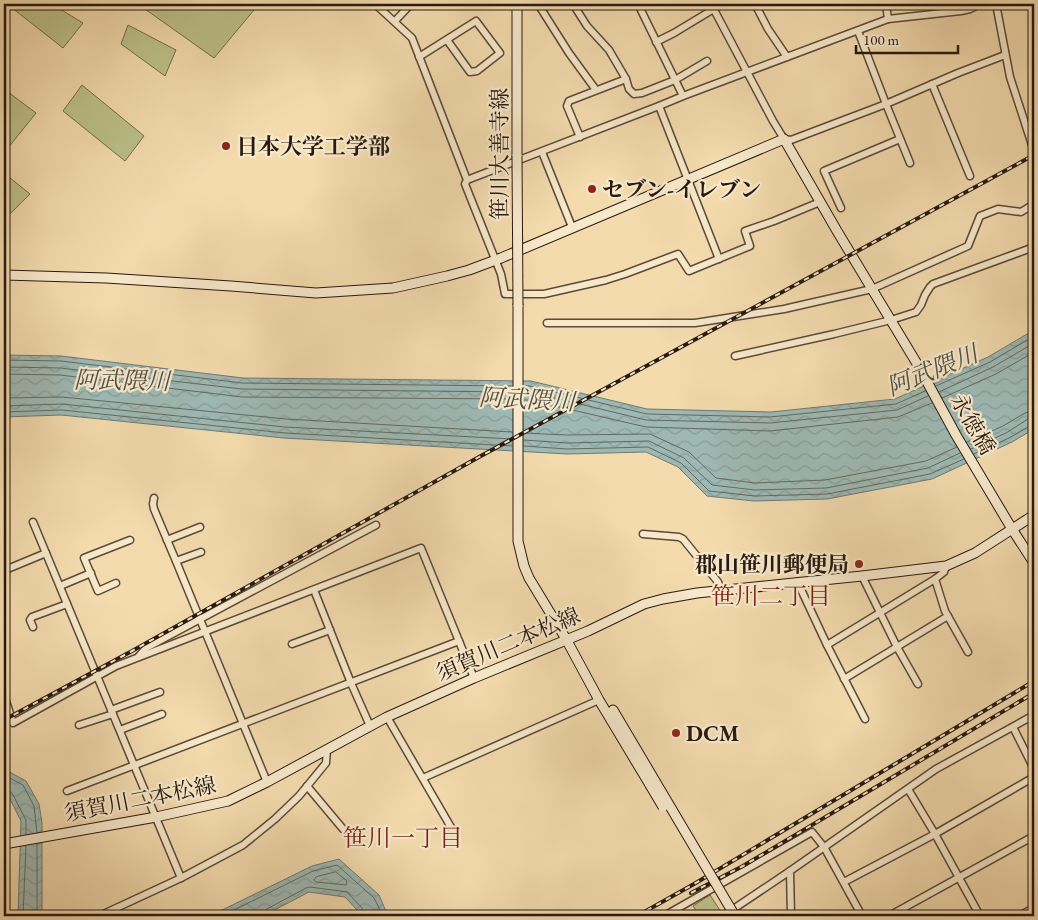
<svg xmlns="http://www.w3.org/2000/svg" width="1038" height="920" viewBox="0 0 1038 920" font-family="'EB Garamond','Noto Serif JP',serif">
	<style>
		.green { fill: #bdc089; stroke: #726c4d }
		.water { fill: url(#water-waves); stroke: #6f7973 }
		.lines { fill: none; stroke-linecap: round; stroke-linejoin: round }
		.shore { stroke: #636962; stroke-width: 1 }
		.street-casing { stroke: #5b4a38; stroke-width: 9 }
		.secondary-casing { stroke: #281911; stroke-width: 11 }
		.street { stroke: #f7e8ca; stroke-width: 6 }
		.secondary { stroke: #f7e8ca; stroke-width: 9 }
		.rail-casing { stroke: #281911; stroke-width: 4 }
		.rail { stroke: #f7e8ca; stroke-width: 2; stroke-dasharray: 5.5; stroke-linecap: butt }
		.secondary-bridge-casing { stroke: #281911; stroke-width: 11; stroke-linecap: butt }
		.secondary-bridge { stroke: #f7e8ca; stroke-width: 9 }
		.poi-dot { fill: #8f2418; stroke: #f7e8ca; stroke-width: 2 }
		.labels { text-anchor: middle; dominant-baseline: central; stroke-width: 4.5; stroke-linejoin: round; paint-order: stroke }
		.poi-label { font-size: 22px; font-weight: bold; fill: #281911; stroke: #f7e8ca; text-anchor: start }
		.street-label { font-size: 22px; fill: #281911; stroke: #f7e8ca }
		.water-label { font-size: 24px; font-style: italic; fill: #51514a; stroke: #f7e8ca }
		.neighbourhood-label { font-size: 24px; fill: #7a1f14; stroke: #f7e8ca }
	</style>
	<defs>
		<pattern id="water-waves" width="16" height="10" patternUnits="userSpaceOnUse" patternTransform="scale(1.25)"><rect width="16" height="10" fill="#9eb9b4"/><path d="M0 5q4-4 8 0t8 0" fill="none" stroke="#889e9a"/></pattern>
	</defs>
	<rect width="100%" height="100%" fill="#f3dbae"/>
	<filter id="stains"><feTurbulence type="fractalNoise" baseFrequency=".004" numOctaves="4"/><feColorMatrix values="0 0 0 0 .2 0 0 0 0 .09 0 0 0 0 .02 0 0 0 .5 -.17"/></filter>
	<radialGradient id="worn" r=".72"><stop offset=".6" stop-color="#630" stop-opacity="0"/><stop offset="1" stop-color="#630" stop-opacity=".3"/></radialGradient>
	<g class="green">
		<path d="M7 4H52L83 23 63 48Z"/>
		<path d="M140 4H259L214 58 142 7Z"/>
		<path d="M128 25 176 50 165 76 121 44Z"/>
		<path d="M82 85 144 136 125 161 63 111Z"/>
		<path d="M4 89 36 113 4 153Z"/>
		<path d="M4 173 30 194 4 220Z"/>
		<path d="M710 895 723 915 720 916H700L693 906Z"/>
	</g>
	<g class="water">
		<path d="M1034 330V429L1012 442 932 479 827 499 754 501 707 496 678 467 646 452 567 454 284 438 61 415 4 417V355L61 356 243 378 531 381 647 409 771 412 895 399 988 357Z"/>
		<path d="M4 769 26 781 39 804 42 823V916H18L21 821 8 795 4 794Z"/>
		<path d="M339 859 379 895 388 916H361L358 911 345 897 309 892 263 916H210L312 866Z"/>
	</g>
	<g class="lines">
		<g class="shore">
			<path d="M4 360 61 361 242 383 512 386"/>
			<path d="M4 367 60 368 242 389 512 392"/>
			<path d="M4 374 60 375 242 397 512 399"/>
			<path d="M524 386H530L647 414 770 417 896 404 925 391"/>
			<path d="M936 386 990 362 1034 336"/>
			<path d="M524 392H530L646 420 770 423 897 410 928 396"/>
			<path d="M939 392 993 367 1034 343"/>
			<path d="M4 398 62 397 286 419 512 432"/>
			<path d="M942 398 996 374 1034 352"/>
			<path d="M524 400H529L646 427 770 431 898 417 932 403"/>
			<path d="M4 406 62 404 285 427 512 439"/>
			<path d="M4 412 62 410 285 433 512 446"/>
			<path d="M524 433 567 435 650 434 689 452 716 478 755 483 825 480 926 461 957 447"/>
			<path d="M524 440 567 443 649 441 684 458 712 485 755 490 826 488 928 468 960 453"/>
			<path d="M967 442 1003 426 1025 413 1034 411"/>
			<path d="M524 446 567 449 648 447 681 463 709 491 755 496 827 494 930 474 964 459"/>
			<path d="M971 449 1006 433 1028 419H1034"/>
			<path d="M974 454 1009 438 1030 426 1034 425"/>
			<path d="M4 775 23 785 34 806 37 833"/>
			<path d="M4 790 9 791 12 793 26 820V834"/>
			<path d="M37 844V916"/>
			<path d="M336 872 347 881 346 885 316 882 314 880 316 877Z"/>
			<path d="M23 916 26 846"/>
			<path d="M222 916 313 871 337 865 374 898 383 916"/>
			<path d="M262 916 263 912 265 910 306 888 310 887 347 892 362 908 364 913 365 916"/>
		</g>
		<g class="street-casing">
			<g id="street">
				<path d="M375 4 412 38 467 180 465 184 501 274 505 294H544L606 280 625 274 678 254 689 271 750 246 745 231 774 221 820 202"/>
				<path d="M538 4 569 53 596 90"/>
				<path d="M573 4 587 26 609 50 626 79 629 89 634 94 642 93 675 80 707 61"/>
				<path d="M638 4 683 96"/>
				<path d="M711 4 773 121 784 139 791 140 886 104 958 73 1005 55"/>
				<path d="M755 4 768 29 787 57"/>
				<path d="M886 4 888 19"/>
				<path d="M996 4 1010 77 1034 151"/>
				<path d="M395 21 411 4"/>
				<path d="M858 31 886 104 910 163"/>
				<path d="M656 42 674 33 722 4"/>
				<path d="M419 57 476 21 500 53 477 71 470 72 447 40"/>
				<path d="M932 84 970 176"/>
				<path d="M659 106 719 259"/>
				<path d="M580 137 567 106 569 101 626 79"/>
				<path d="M542 152 572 227"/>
				<path d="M467 180 659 106 683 96 888 19 961 11 970 9 980 4"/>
				<path d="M841 208 824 171 900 139"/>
				<path d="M547 323H695L784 309 872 289 968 246 980 216 998 209 1021 212 1034 204"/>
				<path d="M735 356 834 334 891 320 916 312 921 305 925 295 930 287 933 284 1034 247"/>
				<path d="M154 498 153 504 154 509 176 561 267 782"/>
				<path d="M33 522 181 878"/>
				<path d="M643 534 679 537 683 539 718 582 721 591"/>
				<path d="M167 540 200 527"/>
				<path d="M176 561 201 552"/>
				<path d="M5 570 46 553"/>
				<path d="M862 576 897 647 918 684"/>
				<path d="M935 579 945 611 968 652"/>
				<path d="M116 583 98 591 84 558 130 540"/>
				<path d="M798 583 827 645 865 719"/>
				<path d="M60 586 91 573"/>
				<path d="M314 590 351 683 370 726"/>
				<path d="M33 627 30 620 32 617 67 604"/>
				<path d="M292 644 330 630"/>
				<path d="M827 645 935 579 944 572 946 566"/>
				<path d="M139 656 146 648 376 525"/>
				<path d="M844 679 948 616"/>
				<path d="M4 701H6L13 723 116 666 134 659 421 548 474 678"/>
				<path d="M111 710 160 692"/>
				<path d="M387 717 452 829"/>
				<path d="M79 725 113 714"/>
				<path d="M1013 727 1034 769"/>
				<path d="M120 730 162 714"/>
				<path d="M423 778 599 700"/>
				<path d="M307 786 343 829"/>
				<path d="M908 789 935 834 980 916"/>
				<path d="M67 791 459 641"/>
				<path d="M790 871 791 916"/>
				<path d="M844 882 935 834 1034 777"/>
				<path d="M99 916 181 878 243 845 275 819 299 796 326 763 327 749"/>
				<path d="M664 916 812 832 824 847 862 916"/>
				<path d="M723 916 790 871 936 769 1034 715"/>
				<path d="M889 916 1034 836"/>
				<path d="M1019 916 1034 908"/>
			</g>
		</g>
		<g class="secondary-casing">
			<g id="secondary">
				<path d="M517 4V156"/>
				<path d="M4 275 106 278 231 286 316 293 393 288 447 276 469 270 501 258 784 139 837 231 919 367 956 435 1012 529 1034 563"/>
				<path d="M518 305V541L524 566 529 578 566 639 599 700 650 785"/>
				<path d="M613 710 655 781"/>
				<path d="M4 844 156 817 228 801 267 782 387 717 474 678 588 631 644 604 663 599 697 593 862 576 946 566 975 553 1034 515"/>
			</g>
		</g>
		<use href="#street" class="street"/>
		<use href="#secondary" class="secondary"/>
		<g class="rail-casing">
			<g id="rail">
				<path d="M4 720 132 651 479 457 1034 155"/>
				<path d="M691 893 743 866 1034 693"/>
				<path d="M637 916 694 884 1034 681"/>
			</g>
		</g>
		<use href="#rail" class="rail"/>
		<g class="secondary-bridge-casing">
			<g id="secondary-bridge">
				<path d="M517 156 518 305"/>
				<path d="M655 781 735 916"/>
				<path d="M650 785 663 807"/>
			</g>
		</g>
		<use href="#secondary-bridge" class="secondary-bridge"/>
	</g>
	<g class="poi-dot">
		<circle cx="226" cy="146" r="5"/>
		<circle cx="592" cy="189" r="5"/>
		<circle cx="859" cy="564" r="5"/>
		<circle cx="676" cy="733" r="5"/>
	</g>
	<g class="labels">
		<g class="poi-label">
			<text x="236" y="146">日本大学工学部</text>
			<text x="602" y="189">セブン-イレブン</text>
			<text x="849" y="564" text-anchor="end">郡山笹川郵便局</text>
			<text x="686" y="733">DCM</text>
		</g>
		<g class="street-label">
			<text transform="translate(499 154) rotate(-90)">笹川大善寺線</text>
			<text transform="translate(973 424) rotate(60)">永徳橋</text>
			<text transform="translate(508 644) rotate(-23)">須賀川二本松線</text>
			<text transform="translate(140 799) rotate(-11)">須賀川二本松線</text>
		</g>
		<g class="water-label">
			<text transform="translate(932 370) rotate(-22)">阿武隈川</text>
			<text transform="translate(122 380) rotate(1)">阿武隈川</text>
			<text transform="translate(527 399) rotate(3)">阿武隈川</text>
		</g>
		<g class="neighbourhood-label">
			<text x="771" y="595">笹川二丁目</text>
			<text x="403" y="837">笹川一丁目</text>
		</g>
	</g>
	<rect width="1038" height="920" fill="none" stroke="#f3dbae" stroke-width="20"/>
	<rect x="5" y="5" width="1028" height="910" fill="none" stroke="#281911" stroke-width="2.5"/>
	<rect x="10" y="10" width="1018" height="900" fill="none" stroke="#281911"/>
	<path d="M856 45v8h102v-8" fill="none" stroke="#281911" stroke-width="2.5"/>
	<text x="863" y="45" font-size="15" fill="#281911" stroke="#f7e8ca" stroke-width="4" paint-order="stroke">100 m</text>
	<rect width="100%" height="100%" filter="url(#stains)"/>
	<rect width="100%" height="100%" fill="url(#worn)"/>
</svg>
